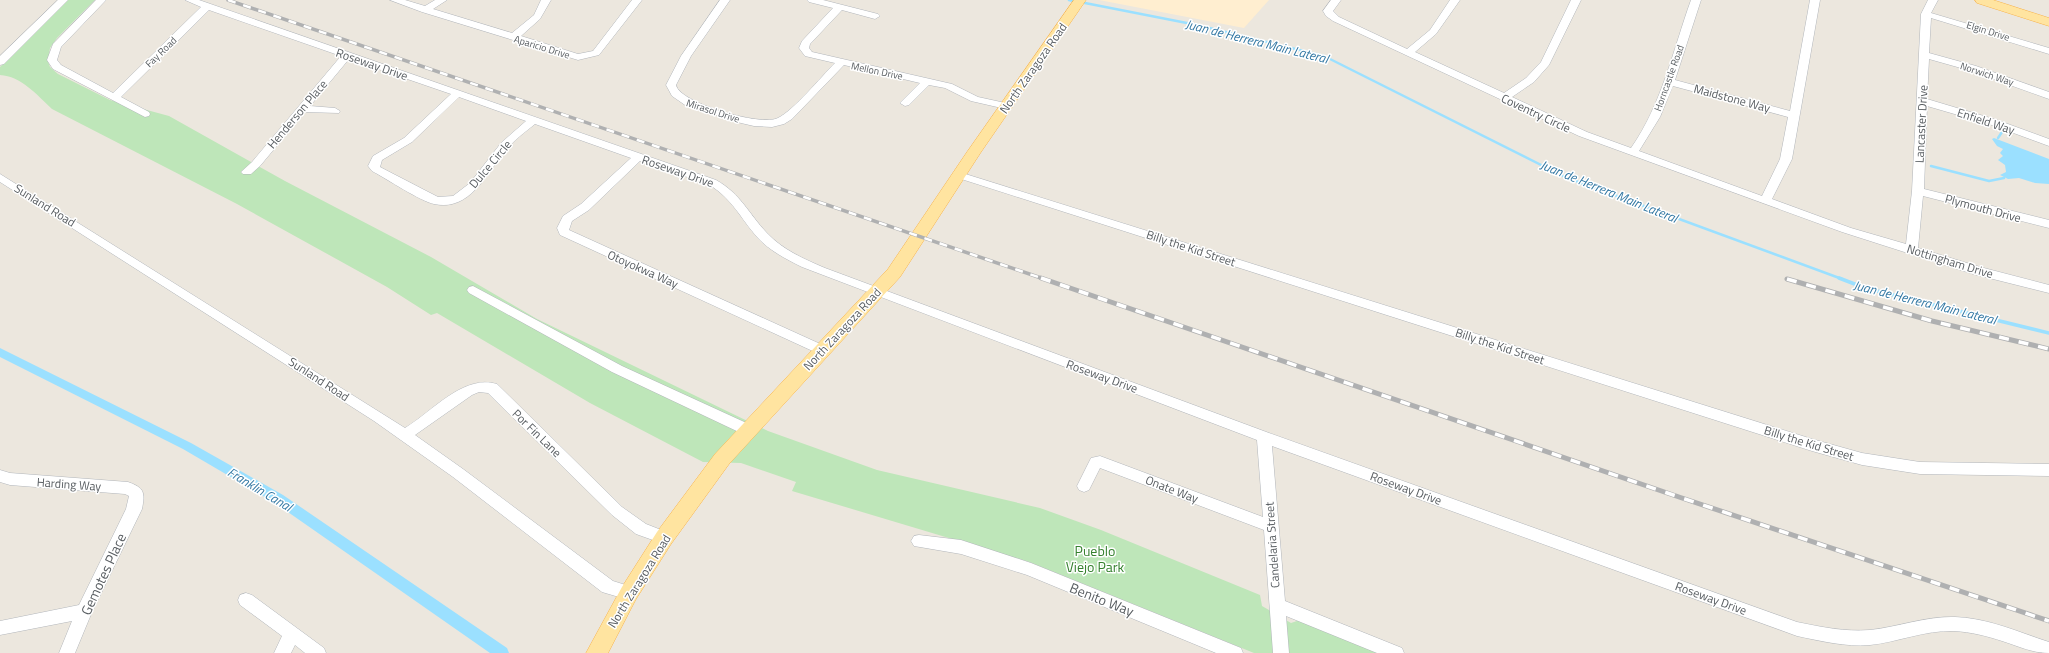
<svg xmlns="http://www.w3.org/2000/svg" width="2049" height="653" viewBox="0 0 2049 653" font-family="'Titillium Web',sans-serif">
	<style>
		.commercial { fill: #ffeed0 }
		.green { fill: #bee6b9 }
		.water { fill: #9be0ff }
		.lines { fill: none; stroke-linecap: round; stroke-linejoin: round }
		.stream-far1 { stroke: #9be0ff; stroke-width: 2.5 }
		.stream { stroke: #9be0ff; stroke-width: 3.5 }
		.canal { fill: #9be0ff; fill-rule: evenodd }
		.minor-casing { stroke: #b2b6bb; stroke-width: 1 }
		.major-casing { stroke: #f8b34b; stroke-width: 1 }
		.minor { fill: #fff; fill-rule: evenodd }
		.major { fill: #ffe4a0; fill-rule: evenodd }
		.rail-far1-casing { stroke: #afb0b1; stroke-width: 3.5 }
		.rail-casing { stroke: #afb0b1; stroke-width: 5 }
		.rail-far1 { stroke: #fff; stroke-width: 2.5; stroke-dasharray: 8; stroke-linecap: butt }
		.rail { stroke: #fff; stroke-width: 3.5; stroke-dasharray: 10; stroke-linecap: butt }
		.labels { text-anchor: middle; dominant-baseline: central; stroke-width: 3; stroke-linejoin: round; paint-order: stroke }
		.far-street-label { font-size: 10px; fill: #585d61; stroke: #fff }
		.street-label { font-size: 12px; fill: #585d61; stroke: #fff }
		.water-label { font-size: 13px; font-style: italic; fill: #3177a3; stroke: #fff }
		.near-park-label { font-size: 14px; fill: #35812e; stroke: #fff }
		.near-street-label { font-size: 14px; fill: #585d61; stroke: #fff }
	</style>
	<rect width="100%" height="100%" fill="#ece7de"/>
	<path class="commercial" d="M1099 0H1269L1244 28Z"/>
	<path class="green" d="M67 0H95L57 38 50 48 48 61 50 67 58 74 110 100 169 116 285 181 431 257 537 319 768 431 877 470 1040 508 1101 530 1260 595 1262 606 1291 623 1300 620 1381 653H1254L1029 562 792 491 796 482 741 463 703 462 590 403 437 313 431 315 387 287 237 204 52 109C37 95 21 76 0 75V67Z"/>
	<path class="water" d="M1994 138 2049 159V184L2035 183 2019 178 2008 179 2000 175 2006 172 2005 165 1998 160 2003 156 2000 153 2003 149 1997 146 1992 139Z"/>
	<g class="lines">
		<g class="stream-far1">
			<path d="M1069 0 1073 1"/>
			<path d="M1085 3 1197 25 1324 56 1565 177 1842 279"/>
			<path d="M1998 138 2002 132"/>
			<path d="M1931 166 1989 181 2004 178"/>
		</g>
		<path class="stream" d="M1839 278 1865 288 2049 333"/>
		<path class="canal" d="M0 348 191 443 283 495 507 648 509 653H490L275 503 183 449 0 357Z"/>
		<g class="minor-casing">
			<g id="minor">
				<path d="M58 0H68L4 64 0 65V56Z"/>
				<path d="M96 0H106L61 47 57 60 61 65 113 93 201 7 185 0H199L716 180C741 194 748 213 767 233 783 250 804 259 825 268L1269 433 1797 622C1821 627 1845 632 1870 630 1898 627 1926 616 1955 617 1988 618 2018 632 2049 642V653C2032 653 2018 646 2002 641 1987 636 1971 632 1954 631 1925 630 1898 642 1870 645 1845 647 1821 641 1797 636L1272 446 1285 601 1402 648 1404 653H1377L1286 616 1289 653H1273L1264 530 1100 468 1089 490 1084 492 1079 490 1077 486 1091 458 1100 456 1263 517 1257 440 802 267C786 259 770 251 758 238 740 218 733 199 708 184L640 161 589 210 572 221 569 230 827 347 829 350 827 353H817L560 235 557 228 563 216 581 204 631 158 535 124C525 132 514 140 505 151 487 173 470 212 434 204 420 201 387 179 372 171L368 166 373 156 404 138 451 94 349 59 310 106 335 108 340 111 339 113 305 112 260 166 251 174H243L241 172 252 162 341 56 209 10 121 97 149 112 150 114 149 116 145 117 53 69 47 60 53 44ZM459 97 526 121 501 143 470 183 453 196 438 197 380 167 382 160 412 142Z"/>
				<path d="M390 0H405L425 6 435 0H447L433 9 512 33 534 15 541 0H551L540 19 521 36 578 54 593 51 632 0H642L599 55 578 60 422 12Z"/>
				<path d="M720 0H730L691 56 676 85C679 103 762 127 778 118 794 110 821 77 835 63L805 56 799 48 802 41 833 8 809 2 807 0H823L878 14 880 16 875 19 842 10 810 44 809 48 812 52 952 84 978 97 1010 104 1011 106 1006 109 971 101 945 88 929 85 909 105 905 106 900 103 920 83 844 65 792 119 784 124 772 127 754 126 741 123 685 105 672 96 666 85 681 56Z"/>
				<path d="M1331 0H1341L1333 11 1339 17 1407 49 1430 30 1450 0H1460L1436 34 1415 52 1504 93 1526 78 1541 62 1571 0H1581L1549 65 1534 82 1512 97 1587 132 1631 148C1662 104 1673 50 1691 0H1701L1675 80 1790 111 1810 0H1820L1792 159 1772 199 1851 228 1906 244 1912 191 1921 14 1928 0H1938L1931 13 2049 48V54L1931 18 1929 53 1976 66 2049 92V99L1968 70 1929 59 1927 99 1997 120 2049 139V146L1989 124 1927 106 1924 189 2049 220V228L1923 196 1918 248 1980 267 2049 285V293L1973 274 1842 232 1579 136 1333 21 1326 16 1323 11ZM1673 86 1788 117 1780 159 1762 196 1639 151 1660 117Z"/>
				<path d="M959 172 1812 439 1862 453 1920 462 2049 464V476L1920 474 1862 465 1812 451 955 177 953 175 955 173Z"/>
				<path d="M0 174 405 428C432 412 463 374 497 384L622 507 646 524 669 533 672 538 669 543 664 544 636 534 612 515 488 393 479 392 472 395 415 435 463 469 613 581 635 588 637 593 635 598 629 600 602 592 453 477 374 421 0 182Z"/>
				<path d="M473 286 622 366 753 426 755 430 753 434 748 435 743 434 612 372 469 293 467 290 469 287Z"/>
				<path d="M0 470 10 473 128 482C145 488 145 493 142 509L92 612 75 653H59L72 621 0 635V621L79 605 126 509 129 496 125 494 10 485 0 482Z"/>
				<path d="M919 535 961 540 1031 563 1241 648 1243 653H1216L1027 575 961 554 914 546 911 541 914 536Z"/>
				<path d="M246 593 252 595 324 648 326 653H305L295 645 291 653H274L282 636 240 605 238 600 240 595Z"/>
			</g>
		</g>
		<g class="major-casing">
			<g id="major">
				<path d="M1074 0H1086L981 152 900 277 729 464 671 544 636 599 608 653H586L622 587 657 532 715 454 888 269 967 152Z"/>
				<path d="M1975 0H1993L2049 18V26L1977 3Z"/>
			</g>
		</g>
		<use href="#minor" class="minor"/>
		<use href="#major" class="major"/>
		<g class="rail-far1-casing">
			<path id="rail-far1" d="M228 0 1044 279"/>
		</g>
		<g class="rail-casing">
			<g id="rail">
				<path d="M1041 278 1679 497 2049 621"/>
				<path d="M1787 279 1932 321 2049 349"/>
			</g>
		</g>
		<use href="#rail-far1" class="rail-far1"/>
		<use href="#rail" class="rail"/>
	</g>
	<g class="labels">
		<g class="far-street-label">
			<text transform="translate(1988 31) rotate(17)">Elgin Drive</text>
			<text transform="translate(542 47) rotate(17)">Aparicio Drive</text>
			<text transform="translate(161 52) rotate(-44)">Fay Road</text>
			<text transform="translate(877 71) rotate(12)">Mellon Drive</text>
			<text transform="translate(1987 74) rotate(18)">Norwich Way</text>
			<text transform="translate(1669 78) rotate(-70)">Horncastle Road</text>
			<text transform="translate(713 111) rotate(18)">Mirasol Drive</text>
		</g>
		<g class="street-label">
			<text transform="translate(372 64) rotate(19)">Roseway Drive</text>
			<text transform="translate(1033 68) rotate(-55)">North Zaragoza Road</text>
			<text transform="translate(1732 98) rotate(15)">Maidstone Way</text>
			<text transform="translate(1536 113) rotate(25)">Coventry Circle</text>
			<text transform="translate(297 114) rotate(-50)">Henderson Place</text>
			<text transform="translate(1986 121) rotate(18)">Enfield Way</text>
			<text transform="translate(1921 124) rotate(-87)">Lancaster Drive</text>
			<text transform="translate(490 164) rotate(-50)">Dulce Circle</text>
			<text transform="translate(678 171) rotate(19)">Roseway Drive</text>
			<text transform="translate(45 205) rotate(32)">Sunland Road</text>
			<text transform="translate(1983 208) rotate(15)">Plymouth Drive</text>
			<text transform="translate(1191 248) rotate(18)">Billy the Kid Street</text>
			<text transform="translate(1950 261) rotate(17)">Nottingham Drive</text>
			<text transform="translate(643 269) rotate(24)">Otoyokwa Way</text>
			<text transform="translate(842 329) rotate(-47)">North Zaragoza Road</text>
			<text transform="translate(1500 346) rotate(18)">Billy the Kid Street</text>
			<text transform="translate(1102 376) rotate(20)">Roseway Drive</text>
			<text transform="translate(319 379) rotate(33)">Sunland Road</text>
			<text transform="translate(537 433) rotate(44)">Por Fin Lane</text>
			<text transform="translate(1809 443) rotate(17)">Billy the Kid Street</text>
			<text transform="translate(69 484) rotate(4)">Harding Way</text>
			<text transform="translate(1406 488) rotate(20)">Roseway Drive</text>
			<text transform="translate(1172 489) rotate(21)">Onate Way</text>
			<text transform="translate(1272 545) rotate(-94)">Candelaria Street</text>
			<text transform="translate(639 581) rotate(-58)">North Zaragoza Road</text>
			<text transform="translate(1711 598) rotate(20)">Roseway Drive</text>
		</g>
		<g class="water-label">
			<text transform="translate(1257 41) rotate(14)">Juan de Herrera Main Lateral</text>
			<text transform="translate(1609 191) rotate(22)">Juan de Herrera Main Lateral</text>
			<text transform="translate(1925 302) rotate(14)">Juan de Herrera Main Lateral</text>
			<text transform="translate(260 489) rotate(31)">Franklin Canal</text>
		</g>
		<g class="near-park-label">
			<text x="1095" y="550">Pueblo<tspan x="1095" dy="16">Viejo Park</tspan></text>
		</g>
		<g class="near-street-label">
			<text transform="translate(103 574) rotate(-65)">Gemotes Place</text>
			<text transform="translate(1102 599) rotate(22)">Benito Way</text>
		</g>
	</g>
</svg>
